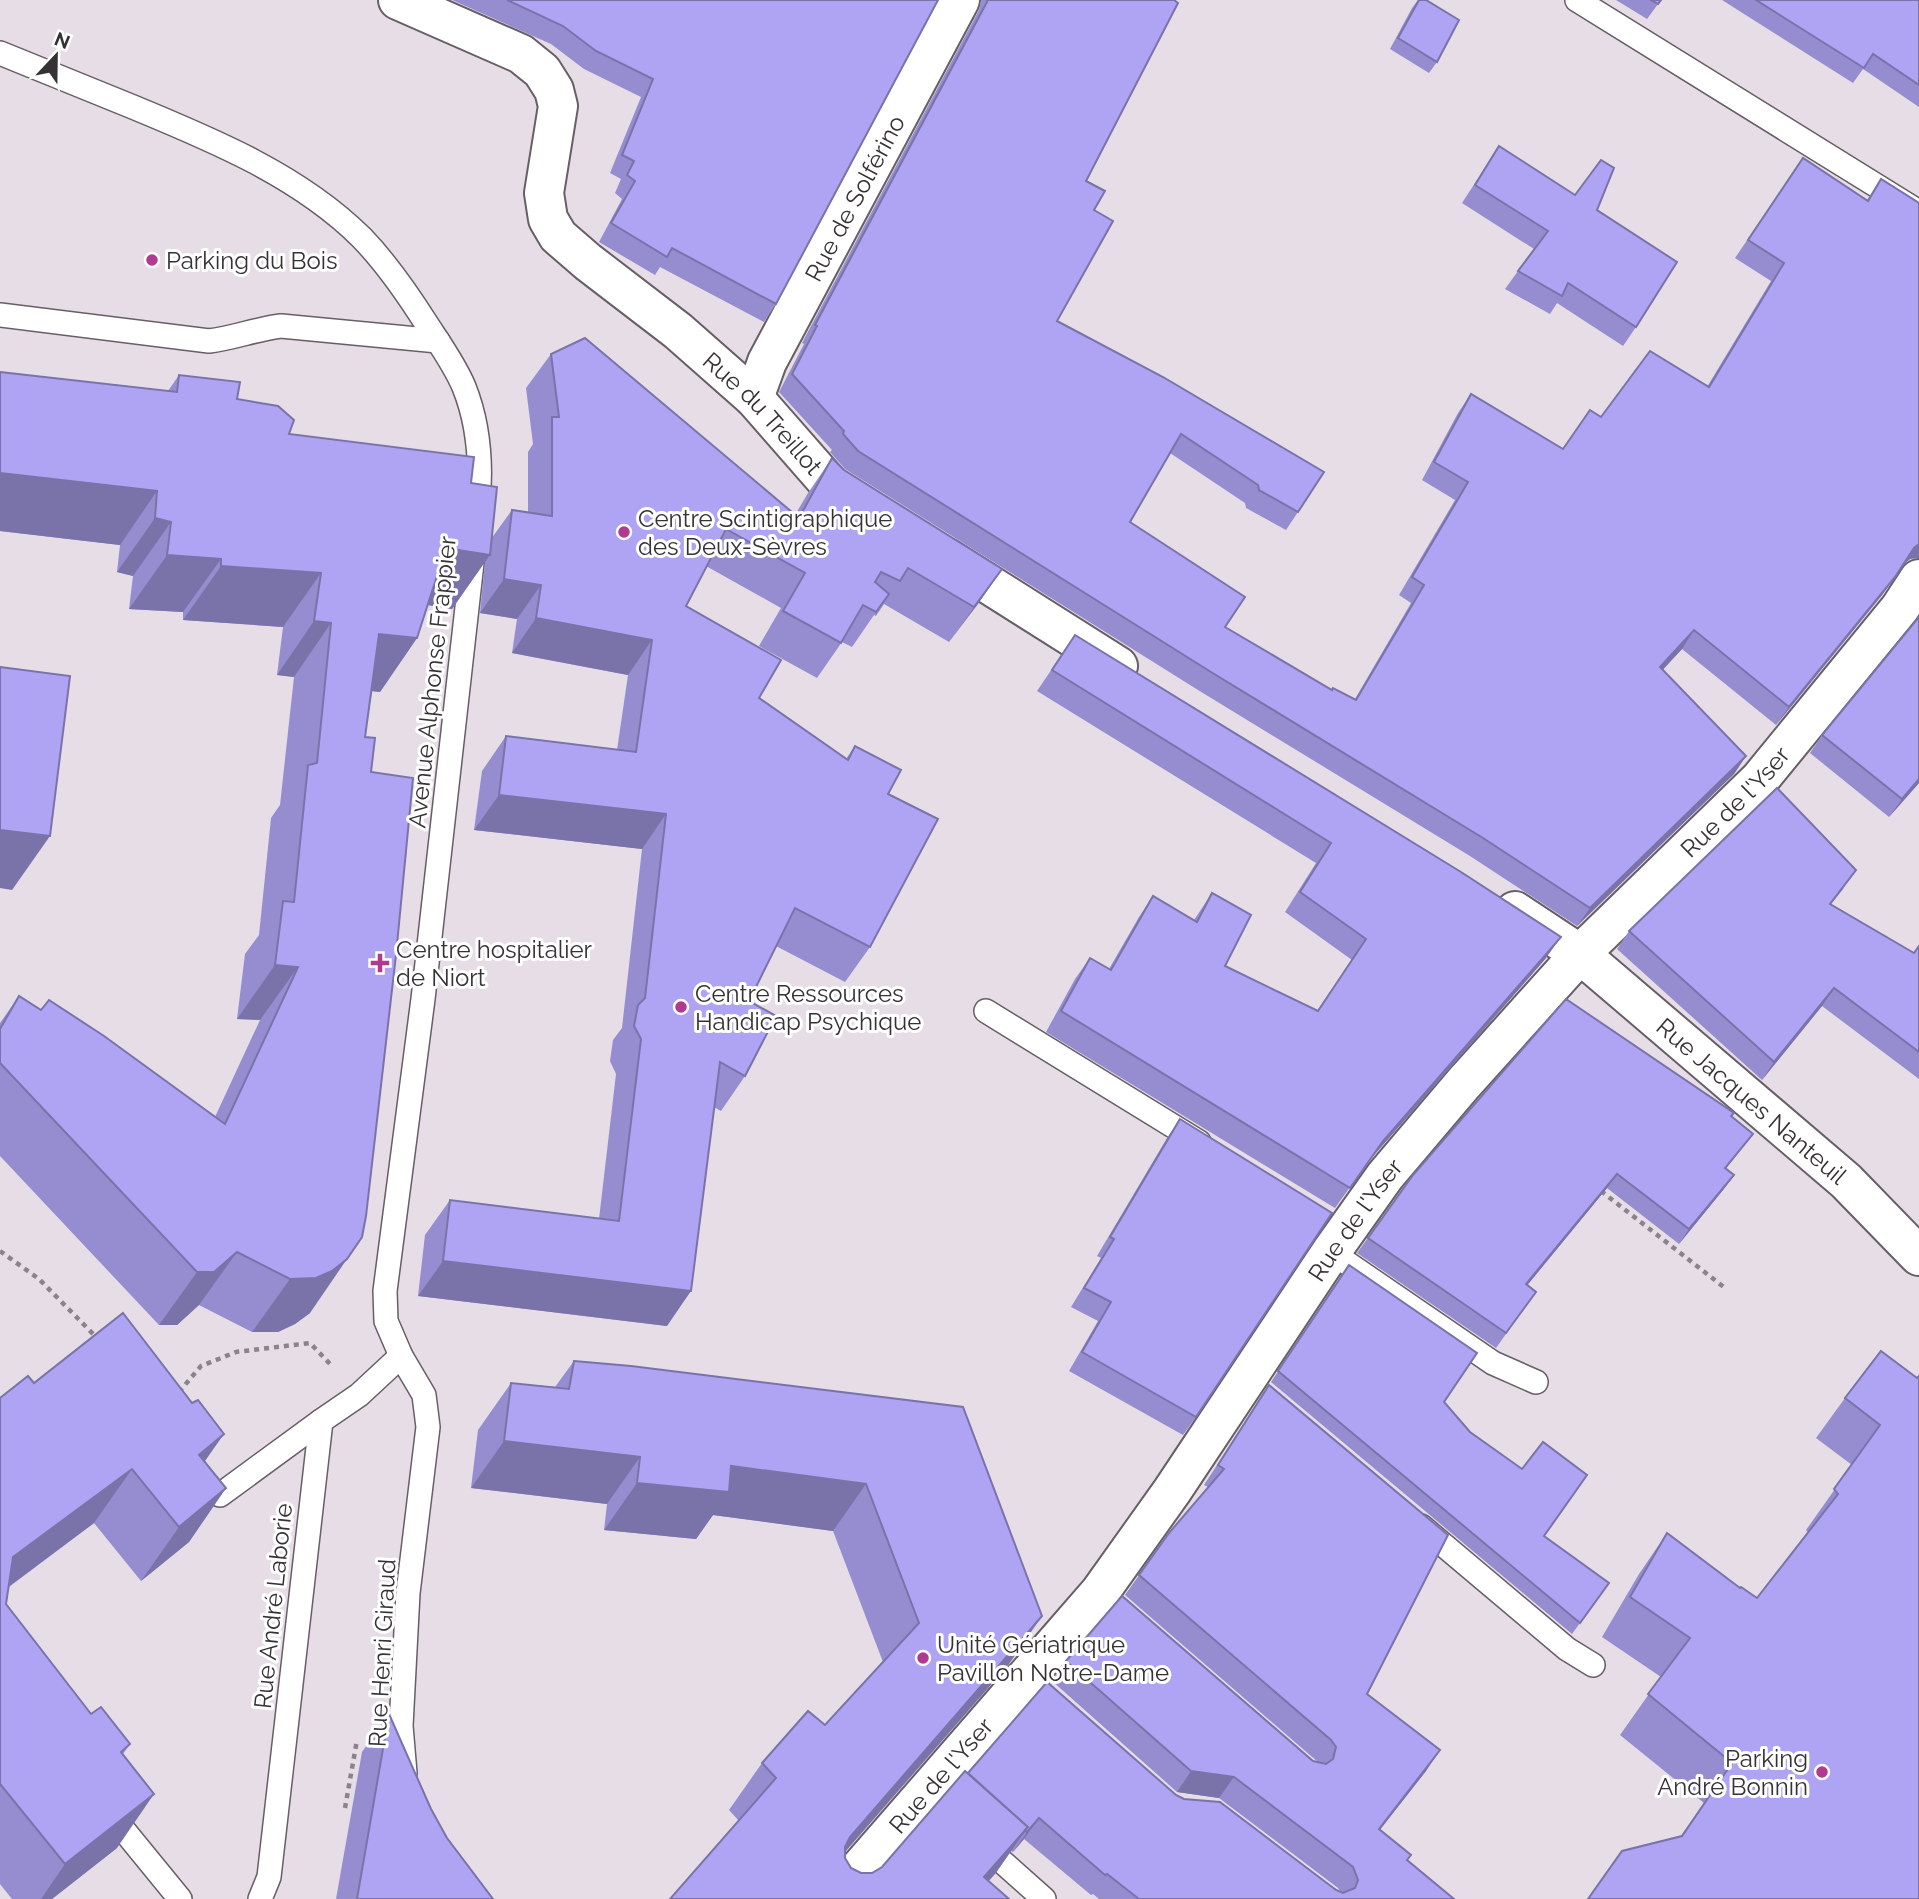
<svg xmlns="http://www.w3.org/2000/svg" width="1919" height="1899" viewBox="0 0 1919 1899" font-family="Raleway,sans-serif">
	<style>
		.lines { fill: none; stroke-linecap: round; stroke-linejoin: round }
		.lane-casing { stroke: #675e66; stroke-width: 26 }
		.street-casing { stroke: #675e66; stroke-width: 42 }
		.path { stroke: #8a8389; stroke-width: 4.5; stroke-dasharray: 5 5; stroke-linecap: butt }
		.lane { stroke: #fff; stroke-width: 23 }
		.street { stroke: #fff; stroke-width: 38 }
		.wall { fill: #968dd1 }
		.shaded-wall { fill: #7a73aa }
		.building { fill: #aea4f3; stroke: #7a73aa; stroke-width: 2 }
		.poi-dot { fill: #b1398f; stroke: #fff; stroke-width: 2.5 }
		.labels { text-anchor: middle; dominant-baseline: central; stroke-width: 6; stroke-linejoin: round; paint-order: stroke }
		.street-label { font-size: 24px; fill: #353134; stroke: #fff }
		.poi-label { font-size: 24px; fill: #353134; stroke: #fff; text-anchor: start }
	</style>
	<rect width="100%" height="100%" fill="#e7dde6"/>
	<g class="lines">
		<g class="lane-casing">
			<g id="lane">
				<path d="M1577 0 1919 212"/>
				<path d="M0 53C44 71 89 89 133 107 213 140 300 176 362 238 387 264 407 293 426 323 439 343 455 365 464 387 480 427 482 471 477 513"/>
				<path d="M0 315 209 341C234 338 256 329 281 326L438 341"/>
				<path d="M986 1011 1199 1142"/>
				<path d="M1331 1252 1493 1363 1536 1382"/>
				<path d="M220 1495 321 1421"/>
				<path d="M1421 1526 1567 1649 1593 1665"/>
				<path d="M405 1773 401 1726 408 1593 428 1427 424 1395 401 1356 386 1321 385 1291 423 999 473 554"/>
				<path d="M121 1804 119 1812 122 1828 180 1899"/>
				<path d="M980 1842 1044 1899"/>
				<path d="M260 1899 269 1877 321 1421 359 1395 401 1356"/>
			</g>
		</g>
		<g class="street-casing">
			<g id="street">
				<path id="s1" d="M398 0 521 54 542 71 554 90 558 106 544 193 548 219 558 236 588 262 678 331 754 398 831 486 863 506"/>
				<path id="s2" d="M754 398 767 362 960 0"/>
				<path d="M947 558 1118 666"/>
				<path id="s3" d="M1515 911 1580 954 1846 1181 1919 1256"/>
				<path id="s4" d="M833 1899 1100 1592 1172 1491 1331 1252 1385 1176 1463 1084 1580 954 1760 779 1900 608 1919 579"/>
			</g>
		</g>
		<g class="path">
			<path d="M1601 1191 1725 1288"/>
			<path d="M0 1251 39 1279 98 1339"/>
			<path d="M179 1392 201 1366 236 1352 310 1343 331 1365"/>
			<path d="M345 1808 357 1740"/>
		</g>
		<use href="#lane" class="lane"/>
		<use href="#street" class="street"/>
	</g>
	<g class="wall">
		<path d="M452 0H938L776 304 764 322 660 267 655 275 599 242 622 199 615 193 621 179 610 173 641 97 584 69 551 44Z"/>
		<path d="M981 0H1174L1086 181 1094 210 1057 321 1298 512 1286 530 1246 508 1245 503 1170 453 1130 522 1225 627 1332 690 1355 699 1411 603 1399 595 1455 500 1422 480 1458 413 1471 394 1563 449 1601 417 1707 387 1771 281 1735 258 1803 158 1867 200 1881 179 1910 559 1903 565 1882 595 1776 725 1682 649 1662 669 1746 756 1734 774 1577 926 1470 856 1198 690 845 469 830 452 832 450 779 392 804 344 802 343 979 10Z"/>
		<path d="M1418 0 1437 62 1429 73 1390 49 1412 8Z"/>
		<path d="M1616 0H1661L1647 19Z"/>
		<path d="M1722 0H1919V107L1863 69 1853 83Z"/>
		<path d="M1499 146 1597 210 1636 327 1623 346 1557 303 1550 314 1505 289 1534 249 1462 203Z"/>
		<path d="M551 354 795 515 808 493 832 458 844 470 1002 569 949 642 884 604 876 616 874 615 852 647 842 642 817 678 759 646 781 608 706 566 686 606 759 698 846 759 855 746 888 794 870 947 845 982 776 946 749 1001 745 1076 721 1111 714 1107 667 1326 418 1296 425 1235 450 1200 599 1219 616 1074 610 1061 613 1040 622 1028 642 849 474 830 482 771 506 736 617 750 628 675 512 653 517 619 480 613 485 561 452 609 428 605 417 638 380 692 372 691 365 737 310 1313 295 1324 278 1332H252L199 1305 177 1325H159L0 1156V1023L19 996 215 1117 260 1020 237 1019 245 954 259 935 271 818 280 805 294 677 277 675 283 627 183 620V612L129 609 133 576 117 572 120 545 0 531V372L168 391 179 375 237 399 289 434 471 483 491 539 512 510 528 512V452L533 444 526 388Z"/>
		<path d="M1919 617V783L1889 817 1810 753 1822 735Z"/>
		<path d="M1075 635 1546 958 1368 1162 1335 1208 1046 1032 1075 979 1090 958 1109 969 1139 917 1153 896 1194 920 1212 893 1225 966 1317 1011 1352 960 1285 912 1316 863 1037 691Z"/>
		<path d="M1844 888 1831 904 1914 953 1919 946V1079L1822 1006 1762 1080 1617 949 1629 931Z"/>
		<path d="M1731 1116 1753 1134 1726 1168 1734 1175 1723 1190 1679 1244 1607 1188 1527 1285 1536 1292 1496 1348 1357 1253 1413 1175Z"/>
		<path d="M1180 1119 1196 1417 1183 1435 1069 1371 1098 1321 1071 1307 1101 1258 1097 1256 1167 1138Z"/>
		<path d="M1349 1265 1444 1402 1544 1536 1609 1583 1572 1634 1271 1382Z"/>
		<path d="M1881 1351 1919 1899 1681 1836 1704 1803 1620 1735 1661 1677 1602 1637 1639 1574 1667 1533 1740 1588 1757 1598 1808 1533 1806 1530 1852 1465 1816 1438 1845 1398Z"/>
		<path d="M574 1361 963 1407 1009 1664 845 1852V1858L851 1868 861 1873H872L882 1867 968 1773 1176 1795 1340 1891 1338 1888 1219 1798 1177 1792 1052 1681 1066 1661 1313 1761 1318 1762 1125 1595 1169 1533 1208 1487 1204 1485 1269 1385 1367 1694 1426 1771 1380 1829 1407 1861 1454 1899H1099L1093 1894 1091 1895 1024 1839 1013 1852 1011 1851 995 1874 670 1899 739 1821 729 1810 762 1763 825 1725 883 1662 833 1531 713 1515 696 1539 604 1530 607 1504 471 1488 478 1430 511 1383 555 1387Z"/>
		<path d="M34 1383 205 1461 226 1488 189 1542 141 1581 94 1523 9 1587 6 1604 91 1714 130 1744 123 1754 117 1848 52 1899H12L0 1884V1398Z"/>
		<path d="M389 1714 431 1809 447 1838 493 1899H336L362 1752Z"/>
	</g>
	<g class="shaded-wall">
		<path d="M0 473 157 491 120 545 0 531Z"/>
		<path d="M155 518 171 522 133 576 117 572Z"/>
		<path d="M1919 544V558L1910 559 1901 566 1914 548Z"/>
		<path d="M446 548 490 555 452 609 409 602Z"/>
		<path d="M167 555 221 559 183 612 129 609Z"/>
		<path d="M221 566 321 573 283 627 183 620Z"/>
		<path d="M1002 569 978 604 949 642 974 607Z"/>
		<path d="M1895 577 1882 595 1776 725 1789 707Z"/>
		<path d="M504 579 541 585 517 619 480 613Z"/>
		<path d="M536 618 652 640 628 675 512 653Z"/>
		<path d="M314 621 331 623 294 677 277 675Z"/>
		<path d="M1694 630 1682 649 1648 686 1660 667Z"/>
		<path d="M379 634 417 638 380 692 342 688Z"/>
		<path d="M1746 756 1734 774 1577 926 1590 908Z"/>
		<path d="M1919 779V783L1889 817 1902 799Z"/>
		<path d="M499 795 666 814 642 849 474 830Z"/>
		<path d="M0 830 50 836 12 890 0 888Z"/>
		<path d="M1561 937 1546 958 1368 1162 1335 1208 1383 1141Z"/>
		<path d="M275 965 298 967 260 1020 237 1019Z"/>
		<path d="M1834 988 1822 1006 1762 1080 1774 1062Z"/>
		<path d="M1753 1134 1742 1148 1715 1182 1725 1168Z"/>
		<path d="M1617 1174 1607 1188 1516 1299 1526 1284Z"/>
		<path d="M1734 1175 1723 1190 1679 1244 1689 1229Z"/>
		<path d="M237 1252 199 1305 177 1325H159L197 1272Z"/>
		<path d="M347 1259 310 1313 295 1324 278 1332H252L290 1279Z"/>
		<path d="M443 1261 691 1291 667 1326 418 1296Z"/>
		<path d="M224 1434 186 1488 162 1508 199 1455Z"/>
		<path d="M504 1441 640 1457 607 1504 471 1488Z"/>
		<path d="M731 1466 866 1484 833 1531 713 1515 696 1539 604 1530 637 1483Z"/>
		<path d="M132 1469 94 1523 0 1593 13 1557Z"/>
		<path d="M226 1488 189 1542 141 1581 179 1527Z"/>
		<path d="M1042 1616 1009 1664 816 1885 850 1837Z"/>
		<path d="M1440 1750 1426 1771 1365 1849 1379 1829Z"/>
		<path d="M1191 1771 1234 1777 1219 1798 1177 1792Z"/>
		<path d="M154 1794 117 1848 52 1899H41L65 1864Z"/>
		<path d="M1039 1818 1024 1839 1013 1852 1027 1832Z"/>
		<path d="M1028 1827 995 1874 973 1899 984 1877Z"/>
	</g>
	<g class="building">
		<path d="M507 0H938L776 304 672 248 667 257 611 223 635 181 627 175 634 161 622 155 653 79 596 51 563 26Z"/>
		<path d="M988 0H1174L1178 3 1086 181 1105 191 1094 210 1113 221 1057 321 1163 377 1324 472 1298 512 1259 490 1258 485 1181 434 1130 522 1245 597 1225 627 1332 690 1333 688 1356 700 1424 585 1412 577 1468 482 1434 462 1471 394 1563 449 1590 410 1601 417 1650 351 1709 387 1784 263 1748 240 1803 158 1868 201 1881 179 1919 203V544L1914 548 1895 577 1789 707 1694 630 1660 667 1746 756 1590 908 1483 838 1211 672 858 451 843 434 844 431 792 374 817 326 815 325Z"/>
		<path d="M1419 0H1426L1459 20 1437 62 1398 38Z"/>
		<path d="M1651 0H1661L1658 4Z"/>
		<path d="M1756 0H1919V85L1873 54 1864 68Z"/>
		<path d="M1499 146 1575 195 1601 160 1614 168 1597 210 1677 262 1636 327 1568 283 1562 296 1518 271 1548 231 1475 185Z"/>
		<path d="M585 338 799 518 832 458 844 470 1002 569 974 607 908 568 900 581 881 572 875 582 889 594 876 612 863 605 841 643 783 611 805 573 726 529 686 606 781 660 759 698 848 760 855 746 901 770 888 794 938 819 870 947 795 908 749 1001 776 1016 745 1076 720 1062 691 1291 443 1261 450 1200 619 1221 641 1039 634 1026 638 1005 645 998 666 814 499 795 506 736 636 752 652 640 536 618 541 585 504 579 512 510 552 516V417H559L551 354Z"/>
		<path d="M0 372 177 392 179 375 240 382 237 399 278 406 294 420 289 434 474 457 471 483 497 487 490 555 446 548 417 638 379 634 365 737 375 738 371 772 413 778 396 955 366 1216 362 1237 347 1259 332 1271 316 1278 290 1279 237 1252 214 1272H197L0 1063V1029L19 996 41 1010 49 1000 104 1036 225 1124 298 967 275 965 283 901 294 902 308 765 317 763 331 623 314 621 321 573 221 566V559L167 555 171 522 155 518 157 491 0 473Z"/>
		<path d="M1919 617V779L1902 799 1822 735Z"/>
		<path d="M1075 635 1461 872 1561 937 1383 1141 1350 1188 1061 1011 1090 958 1111 970 1153 896 1197 922 1212 893 1251 915 1225 966 1318 1011 1366 939 1300 892 1331 843 1052 670Z"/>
		<path d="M0 667 70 676 50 836 0 830Z"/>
		<path d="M1777 788 1856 870 1830 904 1914 953 1919 946V1052L1834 988 1774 1062 1629 931Z"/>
		<path d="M1566 999 1734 1113 1731 1116 1753 1134 1725 1168 1734 1175 1689 1229 1617 1174 1526 1284 1536 1292 1506 1333 1368 1238 1413 1175Z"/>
		<path d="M1180 1119 1332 1213 1196 1417 1082 1352 1111 1302 1084 1288 1114 1239 1110 1237Z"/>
		<path d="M1349 1265 1477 1353 1444 1402 1470 1432 1522 1469 1543 1442 1587 1475 1544 1536 1609 1583 1580 1623 1278 1371Z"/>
		<path d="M123 1313 192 1403 198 1400 224 1434 199 1455 226 1488 179 1527 132 1469 13 1557 6 1604 91 1714 101 1707 130 1744 121 1752 154 1794 65 1864 0 1784V1398L28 1376 34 1383Z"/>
		<path d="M1881 1351 1917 1378 1919 1376V1899H1588L1622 1851 1682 1836 1732 1763 1648 1694 1690 1638 1630 1597 1667 1533 1740 1588 1741 1587 1757 1598 1838 1494 1834 1489 1880 1425 1845 1398Z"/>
		<path d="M574 1361 631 1366 963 1407 1042 1616 850 1837 845 1847V1858L851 1868 861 1873H872L882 1867 965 1771 1028 1827 984 1877 1009 1899H670L776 1778 762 1763 808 1711 825 1725 919 1623 866 1484 731 1466 729 1492 637 1483 640 1457 504 1441 511 1383 569 1389Z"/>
		<path d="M1269 1385 1448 1535 1367 1694 1440 1750 1379 1829 1411 1855 1407 1860 1454 1899H1139L1107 1874 1105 1875 1039 1818 1027 1832 1025 1830 1028 1827 968 1773 1047 1682 1176 1795 1184 1799 1220 1802 1336 1890 1343 1893 1355 1888 1358 1880 1353 1867 1234 1777 1191 1771 1066 1661 1122 1596 1313 1761 1326 1764 1333 1759 1336 1747 1331 1740 1139 1575 1169 1533 1224 1469 1218 1465Z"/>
		<path d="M389 1714 431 1809 447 1838 493 1899H357Z"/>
	</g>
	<g class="poi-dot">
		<circle cx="152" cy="260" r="7"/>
		<circle cx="624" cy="532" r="7"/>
		<path d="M376.5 952.5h7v7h7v7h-7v7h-7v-7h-7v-7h7z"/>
		<circle cx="681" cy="1007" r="7"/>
		<circle cx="923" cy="1658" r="7"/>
		<circle cx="1822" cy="1772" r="7"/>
	</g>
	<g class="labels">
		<g class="street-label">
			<text stroke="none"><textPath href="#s2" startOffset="224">Rue de Solférino</textPath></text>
			<text stroke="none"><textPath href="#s1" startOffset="606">Rue du Treillot</textPath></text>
			<text transform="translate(432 682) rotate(-84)">Avenue Alphonse Frappier</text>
			<text stroke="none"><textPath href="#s4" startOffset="1424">Rue de l'Yser</textPath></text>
			<text stroke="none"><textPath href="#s3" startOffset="304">Rue Jacques Nanteuil</textPath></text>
			<text stroke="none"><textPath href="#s4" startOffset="858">Rue de l'Yser</textPath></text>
			<text transform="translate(273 1606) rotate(-84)">Rue André Laborie</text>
			<text transform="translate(382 1653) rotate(-87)">Rue Henri Giraud</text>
			<text stroke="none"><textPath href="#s4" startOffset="164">Rue de l'Yser</textPath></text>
		</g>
		<g class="poi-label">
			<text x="166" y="260">Parking du Bois</text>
			<text x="638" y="518">Centre Scintigraphique<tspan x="638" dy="28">des Deux-Sèvres</tspan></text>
			<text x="396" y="949">Centre hospitalier<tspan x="396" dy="28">de Niort</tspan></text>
			<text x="695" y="993">Centre Ressources<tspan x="695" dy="28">Handicap Psychique</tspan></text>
			<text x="937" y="1644">Unité Gériatrique<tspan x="937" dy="28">Pavillon Notre-Dame</tspan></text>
			<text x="1808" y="1758" text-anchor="end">Parking<tspan x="1808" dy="28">André Bonnin</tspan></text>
		</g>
	</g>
	<g transform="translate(56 56) rotate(22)" stroke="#ffffff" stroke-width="5" paint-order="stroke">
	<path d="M0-5L12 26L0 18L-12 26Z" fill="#353134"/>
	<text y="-10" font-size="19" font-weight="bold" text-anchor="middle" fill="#353134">N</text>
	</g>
</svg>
